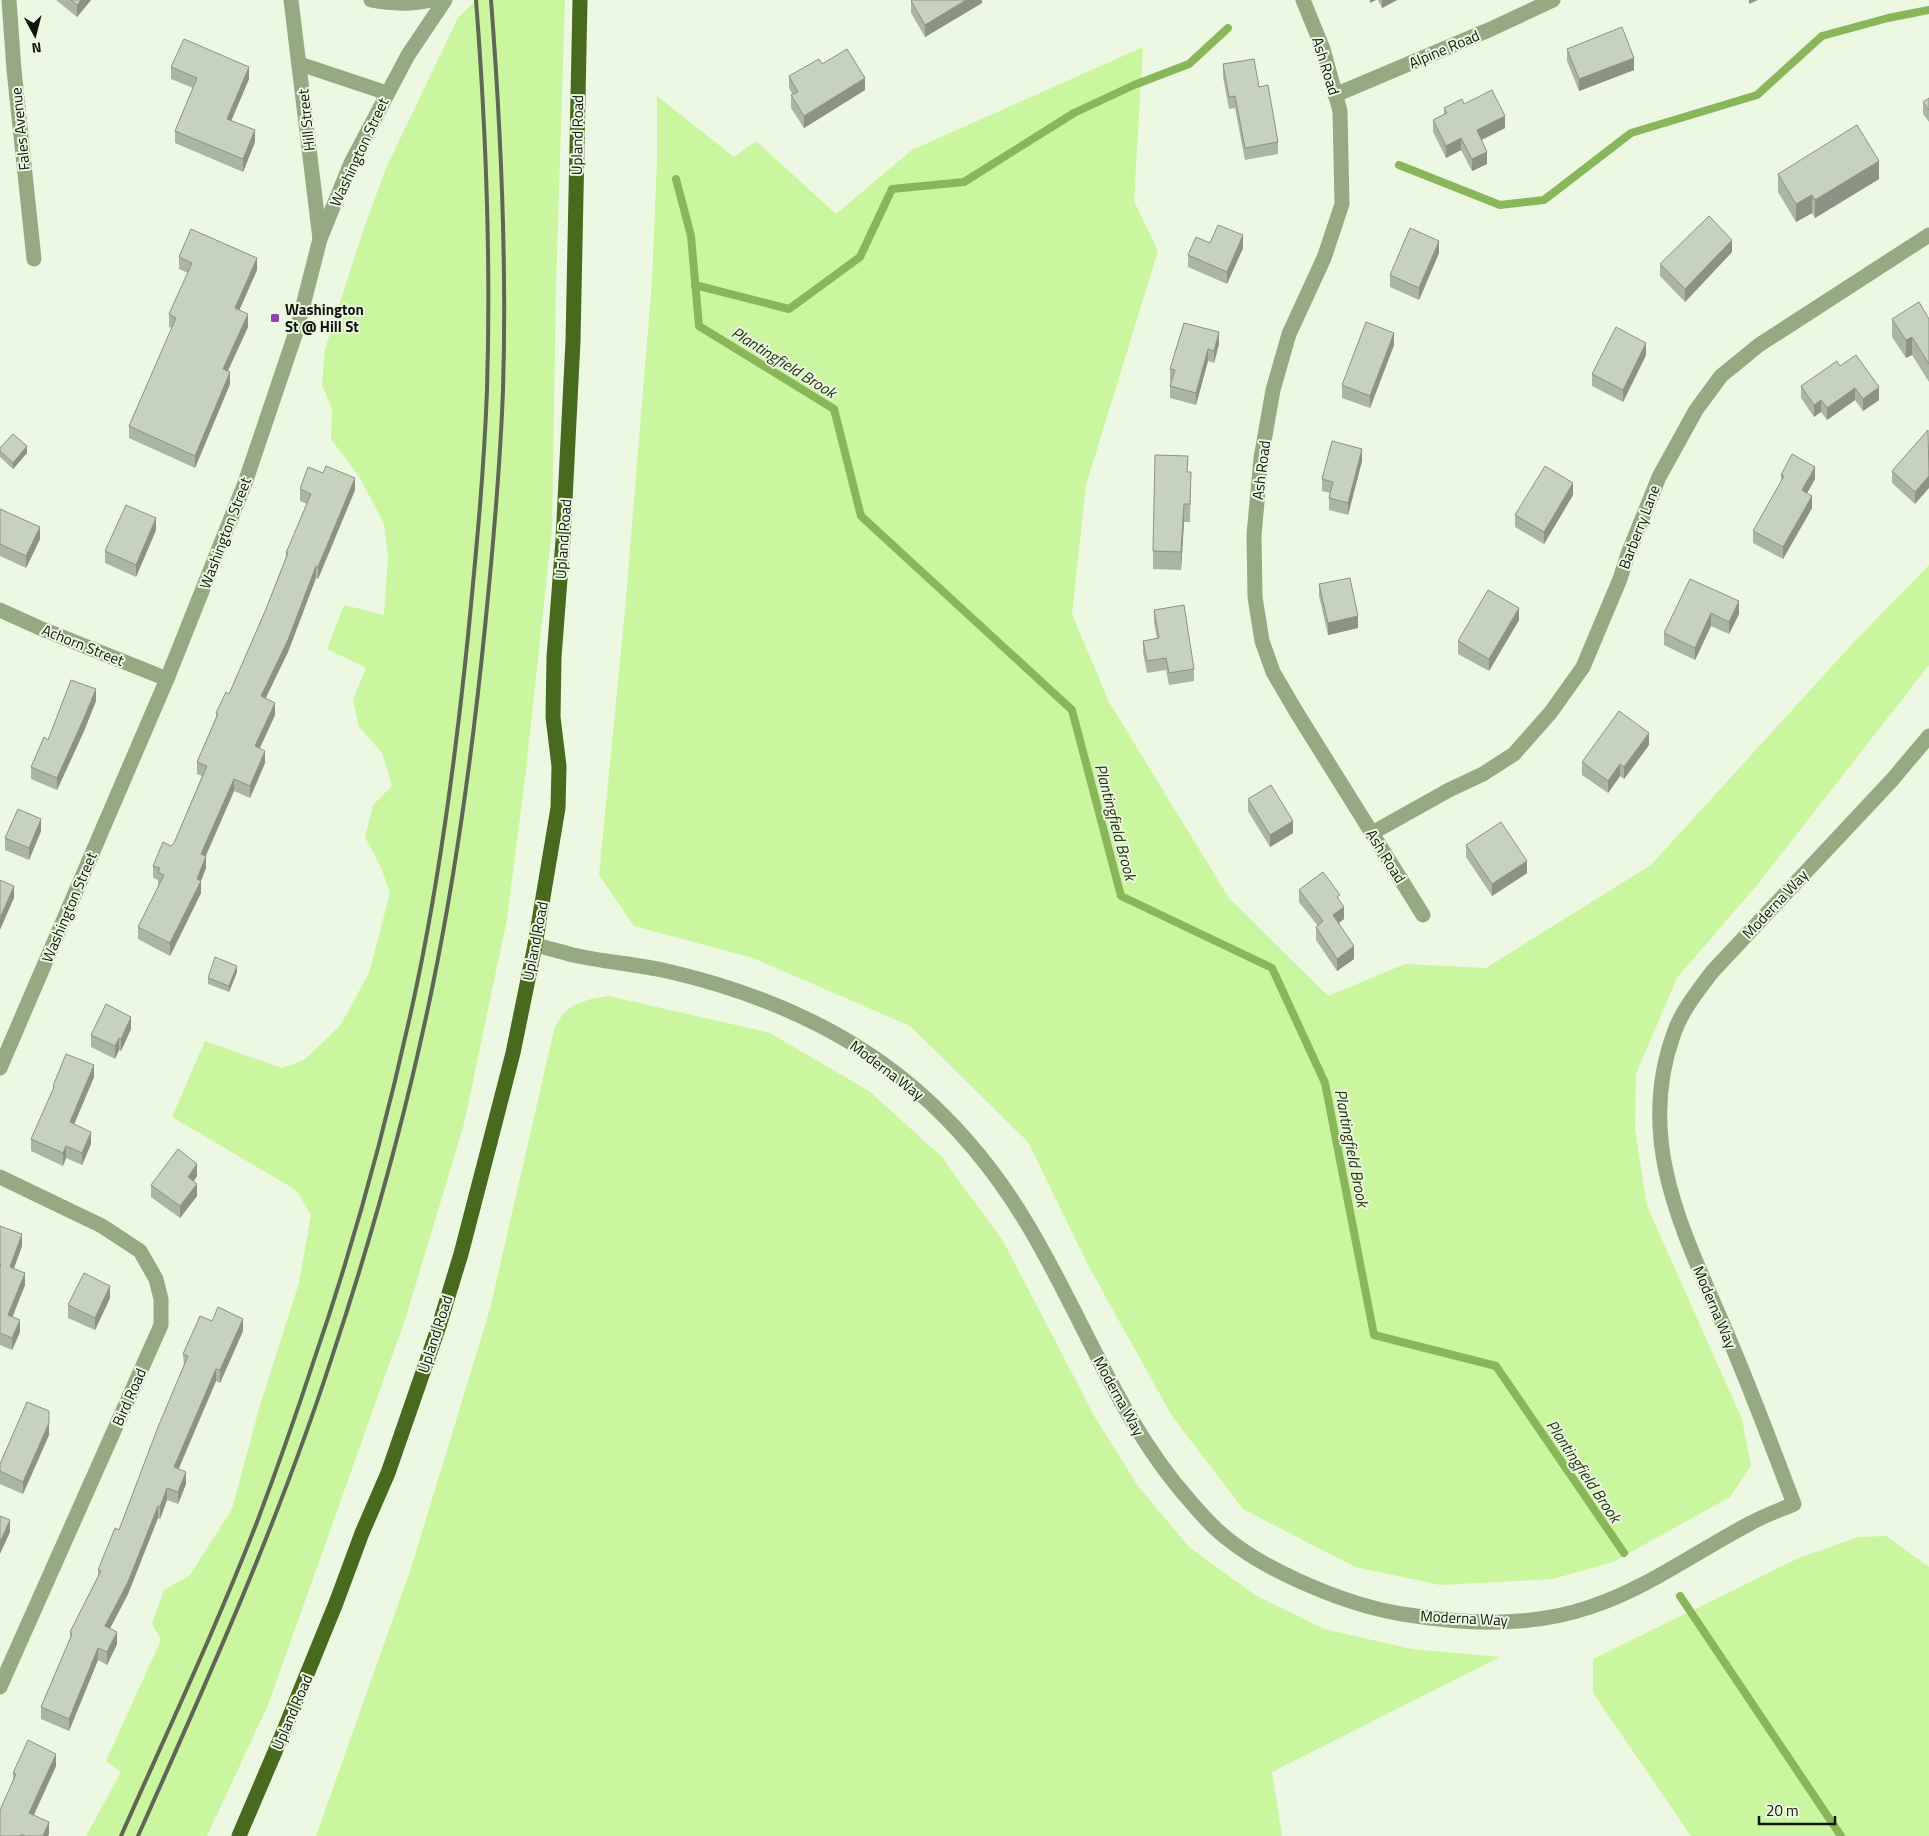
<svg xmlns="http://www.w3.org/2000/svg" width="1929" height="1836" viewBox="0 0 1929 1836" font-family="'Titillium Web',sans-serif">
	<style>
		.green { fill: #caf69f }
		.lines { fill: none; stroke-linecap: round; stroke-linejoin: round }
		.stream { stroke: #8ab65b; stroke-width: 8 }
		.minor { stroke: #95a983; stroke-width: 15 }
		.major { stroke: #486a1f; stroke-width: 15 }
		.rail { stroke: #5f6658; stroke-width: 4 }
		.wall { fill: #aab5a2 }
		.shaded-wall { fill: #8b9384 }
		.building { fill: #c6d2bc; stroke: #8b9384 }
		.poi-dot { fill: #8a43b5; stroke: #ecf8e1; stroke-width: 2 }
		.labels { text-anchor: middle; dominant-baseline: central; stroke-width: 4; stroke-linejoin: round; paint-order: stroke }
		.street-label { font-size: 15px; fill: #11150d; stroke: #ecf8e1 }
		.poi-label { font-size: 15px; font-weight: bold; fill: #11150d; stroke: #ecf8e1; text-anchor: start }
		.water-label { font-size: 16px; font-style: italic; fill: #23350f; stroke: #ecf8e1 }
	</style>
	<rect width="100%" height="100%" fill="#ecf8e1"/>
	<g class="green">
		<path d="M476 0H565L556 285 552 529 526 770 507 919 464 1124 406 1317 268 1705 207 1836H86L121 1772 106 1761 161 1640 152 1624 164 1590 190 1575 232 1509 260 1405 299 1283 311 1215 296 1190 172 1117 205 1041 282 1068 304 1060 340 1026 369 973 390 893 382 870 365 837 373 805 392 786 382 753 359 727 353 700 366 668 327 649 344 605 384 615 388 556 384 524 360 478 331 439 332 409 322 385 325 349 363 231 386 168 458 18Z"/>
		<path d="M1143 47 1134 201 1158 251 1086 485 1072 614 1109 702 1229 898 1328 996 1405 964 1486 968 1651 865 1854 642 1929 565V665L1757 885 1677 978 1636 1074 1635 1129 1647 1206 1742 1419 1751 1466 1730 1497 1613 1562 1553 1579 1440 1585 1355 1567 1243 1509 1172 1416 1089 1267 1028 1142 910 1026 753 958 634 926 599 875 625 610 652 281 657 160V96L734 157 756 141 836 214 912 150Z"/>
		<path d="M609 996 770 1033 869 1091 941 1156 1003 1241 1096 1419 1138 1486 1189 1547 1255 1595 1324 1629 1412 1649 1500 1657 1272 1772 1282 1836H316L412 1565 490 1309 554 1030C565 1003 583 1000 609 996Z"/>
		<path d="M1886 1536 1929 1567V1836H1691L1593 1693V1659L1799 1558 1858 1537Z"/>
	</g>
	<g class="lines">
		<g class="stream">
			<path d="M1399 165 1500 205 1544 200 1631 133 1757 95 1822 36 1888 18 1929 10"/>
			<path d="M676 179 691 236 699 326 834 409 861 516 1072 710 1121 896 1272 968 1325 1083 1374 1335 1496 1366 1624 1553"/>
			<path d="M695 285 789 309 860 257 892 189 964 182 1074 113 1134 85 1189 64 1228 28"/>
			<path d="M1680 1596 1841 1836"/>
		</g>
		<g class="minor">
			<path d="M9 0 14 70 34 259"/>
			<path d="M291 0 320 239"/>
			<path d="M371 0C392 4 410 5 431 0"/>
			<path d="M1303 0 1323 49 1340 111 1342 204 1324 258 1289 334 1273 390 1261 458 1254 535 1255 597 1262 641 1273 672 1297 713 1423 915"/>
			<path d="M300 64 387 93"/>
			<path d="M1335 95 1491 29 1553 0"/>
			<path d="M0 610 42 629 167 679"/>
			<path d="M1372 833 1449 790 1483 774 1514 754 1551 712 1583 667 1620 579 1628 554 1659 477 1696 410 1721 376 1759 345 1929 235"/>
			<path d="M535 945C548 948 561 952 573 955 604 962 636 964 667 971 758 992 843 1027 915 1089 959 1127 996 1172 1026 1222 1082 1314 1117 1419 1190 1501 1202 1515 1214 1529 1229 1540 1250 1557 1273 1569 1297 1580 1332 1596 1365 1608 1402 1614 1464 1624 1529 1628 1590 1607 1648 1588 1697 1551 1751 1523 1765 1515 1780 1510 1794 1504 1773 1449 1753 1395 1730 1341 1688 1240 1633 1145 1674 1033 1682 1010 1698 991 1712 972L1892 780 1929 736"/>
			<path d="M0 1068 167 679 245 483 297 329 320 239 351 163 408 55 445 0"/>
			<path d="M0 1177 102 1226 140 1251 156 1279 161 1299V1325L0 1687"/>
		</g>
		<path class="major" d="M239 1836 283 1733 336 1603 362 1533 388 1473 439 1326 461 1254 496 1119 513 1053 535 945 558 808 559 766 553 717 554 657 563 540 573 341 580 0"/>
		<g class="rail">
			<path d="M121 1836C167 1732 216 1628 257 1522 277 1469 296 1415 314 1360 356 1238 390 1111 417 984 441 869 456 753 468 636 476 554 484 472 487 390 491 260 486 129 476 0"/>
			<path d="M138 1836C208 1679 278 1523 331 1360 372 1237 407 1111 433 984 457 866 473 747 485 627 493 548 500 469 503 390 507 259 501 130 491 0"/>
		</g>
	</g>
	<g class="wall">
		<path d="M56 0H91L77 17Z"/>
		<path d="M982 0V3L925 37 911 13V1Z"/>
		<path d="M1378 0H1397L1382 8Z"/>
		<path d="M1567 49 1634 70 1579 91 1567 61Z"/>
		<path d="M822 64 865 90 804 128 791 108V95H793L789 88V76Z"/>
		<path d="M1223 64 1259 87 1278 142V154L1245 160 1235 108 1229 109 1223 77Z"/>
		<path d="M171 67 249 79 231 120 255 142 243 172 175 143V131L193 88 171 79Z"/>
		<path d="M1929 98V122L1923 114V102Z"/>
		<path d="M1464 104 1505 128 1482 140 1487 164 1472 171 1461 150 1446 158 1433 132V120L1444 114V108Z"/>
		<path d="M1778 174 1879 179 1815 218 1812 213 1796 222 1778 192Z"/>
		<path d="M1210 243 1243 248 1227 284 1188 267V255Z"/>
		<path d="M1732 252 1685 302 1660 276V264Z"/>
		<path d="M1439 253 1419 300 1390 287V275Z"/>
		<path d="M179 257 257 270 239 310 248 327 228 371 230 384 195 468 129 438V426L172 328 169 327V314L188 273 179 269Z"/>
		<path d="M1892 319H1929V382L1912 355 1906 358 1892 337Z"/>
		<path d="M1184 323 1219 344 1214 363 1208 361 1196 405 1170 398V386L1171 382 1170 381V369Z"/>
		<path d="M1394 345 1370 408 1342 398V385Z"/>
		<path d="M1646 355 1623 402 1592 386V374Z"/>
		<path d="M1840 366 1879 400 1863 411 1855 400 1827 420 1821 412 1814 417 1801 398V386Z"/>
		<path d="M1928 430 1915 504 1892 483V471Z"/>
		<path d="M0 448 27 453 13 469 0 457Z"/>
		<path d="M1362 461 1348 515 1329 510V498L1330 493 1322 491V479Z"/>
		<path d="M1188 472 1191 490 1190 522H1184L1181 570 1153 569V551Z"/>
		<path d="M1781 475 1815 479 1807 493 1812 508 1783 559 1753 543V531L1781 482Z"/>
		<path d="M300 489 355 490 318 579 316 578 288 652 265 698 275 715 260 748 265 763 250 798 234 791 206 856V868L201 881V893L170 956 138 939V927L159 885 158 884V880L153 878V866L174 843 202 776 197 774V762L216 717V713L229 694 266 609 286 557V553L307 504 300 501Z"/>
		<path d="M1573 495 1544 544 1515 527V515Z"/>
		<path d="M0 509 40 539 26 568 0 556Z"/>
		<path d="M156 530 136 577 105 563V551Z"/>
		<path d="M1690 579 1739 614 1729 634 1711 626 1695 660 1664 645V633Z"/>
		<path d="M1319 584 1358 628 1328 635 1319 596Z"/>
		<path d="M1154 610 1194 669V681L1169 685 1166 670 1147 673 1143 653V641L1157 639 1154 622Z"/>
		<path d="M1519 620 1489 671 1458 654V641Z"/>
		<path d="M96 701 84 731 57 790 31 779V767L48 740Z"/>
		<path d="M1649 745 1624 779 1620 776 1608 793 1582 775V762Z"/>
		<path d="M1248 799 1293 833 1270 847 1248 811Z"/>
		<path d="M41 831 29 860 5 850V838Z"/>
		<path d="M1466 845 1527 873 1492 896 1466 857Z"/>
		<path d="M1299 890 1340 901 1344 919 1339 923 1354 959 1337 971 1316 940V927L1318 926 1299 902Z"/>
		<path d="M237 972 229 992 208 984V978Z"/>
		<path d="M131 1029 121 1051 119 1050 115 1059 91 1047V1035Z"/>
		<path d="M94 1077 74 1124 91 1144 82 1165 66 1158 63 1166 31 1151V1139L53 1090V1086Z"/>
		<path d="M197 1176 194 1181 197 1196 180 1218 151 1197V1185Z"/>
		<path d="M0 1226 22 1246 14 1268 25 1285 13 1316 20 1332 12 1350 0 1345Z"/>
		<path d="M110 1298 95 1330 68 1318V1305Z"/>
		<path d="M212 1321 243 1331 220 1383 216 1381 178 1469 186 1484 178 1504 167 1500 160 1519 158 1518 128 1594 110 1628 117 1644 107 1665 98 1660 69 1731 41 1719V1707L70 1639V1632L98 1576V1570L119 1530 184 1366 183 1354Z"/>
		<path d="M49 1411V1435L23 1494 0 1484V1464Z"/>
		<path d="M56 1766 34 1815 49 1834 48 1836H0L13 1782V1773Z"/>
	</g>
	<g class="shaded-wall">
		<path d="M81 0H91L77 17V5Z"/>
		<path d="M966 0H982V3L925 37V25Z"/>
		<path d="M1370 0H1376L1370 3Z"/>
		<path d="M1382 0H1397L1382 8Z"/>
		<path d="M1749 0H1758L1749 4Z"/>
		<path d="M1634 58V70L1579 91V79Z"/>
		<path d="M249 67V79L227 131V119Z"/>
		<path d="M865 78V90L804 128V116Z"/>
		<path d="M1505 116V128L1477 142V130Z"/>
		<path d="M255 130V142L243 172V159Z"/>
		<path d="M1461 138V150L1446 158V146Z"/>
		<path d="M1487 152V164L1472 171V159Z"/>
		<path d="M1879 161V179L1815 218V200Z"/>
		<path d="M1812 195V213L1796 222V204Z"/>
		<path d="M1243 235V248L1227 284V272Z"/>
		<path d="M1732 240V252L1685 302V289Z"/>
		<path d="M1439 241V253L1419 300V288Z"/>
		<path d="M257 258V270L235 320V308Z"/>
		<path d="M248 314V327L223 381V369Z"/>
		<path d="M1219 332V344L1214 363V351Z"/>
		<path d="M1394 333V345L1370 408V396Z"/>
		<path d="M1912 337V355L1906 358V340Z"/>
		<path d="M1646 343V355L1623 402V390Z"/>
		<path d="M1208 349V361L1196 405V393Z"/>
		<path d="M230 372V384L195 468V456Z"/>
		<path d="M1879 387V400L1863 411V399Z"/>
		<path d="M1855 388V400L1827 420V408Z"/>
		<path d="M1821 400V412L1814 417V405Z"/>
		<path d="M27 446V453L13 469V463Z"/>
		<path d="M1362 449V461L1348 515V503Z"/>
		<path d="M1815 467V479L1802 502V490Z"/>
		<path d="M1929 476V488L1915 504V492Z"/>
		<path d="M355 478V490L318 579V567Z"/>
		<path d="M1573 483V495L1544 544V532Z"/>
		<path d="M1812 496V508L1783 559V547Z"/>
		<path d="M1184 504V522L1181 570V552Z"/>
		<path d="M156 518V530L136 577V565Z"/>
		<path d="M40 527V539L26 568V556Z"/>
		<path d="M316 566V578L288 652 261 708V696Z"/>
		<path d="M1739 601V614L1729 634V622Z"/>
		<path d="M1519 608V620L1489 671V659Z"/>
		<path d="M1711 613V626L1695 660V648Z"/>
		<path d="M1358 616V628L1328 635V623Z"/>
		<path d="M96 689V701L84 731 57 790V778Z"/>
		<path d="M275 703V715L255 758V746Z"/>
		<path d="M1649 733V745L1624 779V767Z"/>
		<path d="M265 751V763L250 798V786Z"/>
		<path d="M1620 764V776L1608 793V781Z"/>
		<path d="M234 779V791L201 866V854Z"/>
		<path d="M41 819V831L29 860V848Z"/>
		<path d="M1293 821V833L1270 847V835Z"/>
		<path d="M206 856V868L197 891V879Z"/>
		<path d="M1527 861V873L1492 896V884Z"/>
		<path d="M201 881V893L170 956V943Z"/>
		<path d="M14 886V898L0 930V918Z"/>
		<path d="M1344 907V919L1333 927V915Z"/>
		<path d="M1354 946V959L1337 971V959Z"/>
		<path d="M237 966V972L229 992V986Z"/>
		<path d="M131 1017V1029L121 1051V1039Z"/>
		<path d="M119 1038V1050L115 1059V1046Z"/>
		<path d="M94 1065V1077L70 1134V1122Z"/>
		<path d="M91 1132V1144L82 1165V1153Z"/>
		<path d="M66 1146V1158L63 1166V1153Z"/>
		<path d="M197 1164V1176L188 1189V1177Z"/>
		<path d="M197 1184V1196L180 1218V1206Z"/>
		<path d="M22 1234V1246L10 1279V1267Z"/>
		<path d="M25 1273V1285L8 1327V1315Z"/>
		<path d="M110 1286V1298L95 1330V1318Z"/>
		<path d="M243 1319V1331L220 1383V1370Z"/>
		<path d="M20 1320V1332L12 1350V1338Z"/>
		<path d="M216 1369V1381L174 1480V1467Z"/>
		<path d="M49 1423V1435L23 1494V1482Z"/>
		<path d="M186 1472V1484L178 1504V1492Z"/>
		<path d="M167 1488V1500L160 1519V1507Z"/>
		<path d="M158 1506V1518L128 1594 105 1638V1626Z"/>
		<path d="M10 1520V1532L0 1554V1542Z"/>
		<path d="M117 1632V1644L107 1665V1652Z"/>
		<path d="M98 1648V1660L69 1731V1719Z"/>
		<path d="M56 1754V1766L29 1825V1813Z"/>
		<path d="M49 1822V1834L48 1836H43Z"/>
	</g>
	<g class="building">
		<path d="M71 0H81L77 5Z"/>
		<path d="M912 0H966L925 25 911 1Z"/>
		<path d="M1622 27 1634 58 1579 79 1567 49Z"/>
		<path d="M184 39 249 67 227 119 255 130 243 159 175 131 197 78 171 67Z"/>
		<path d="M847 49 865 78 804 116 791 95 798 92 789 76 819 59 822 64Z"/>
		<path d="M1254 59 1259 87 1268 85 1278 142 1245 148 1235 96 1229 97 1223 64Z"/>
		<path d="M1492 90 1505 116 1477 130 1487 152 1472 159 1461 138 1446 146 1433 120 1447 113 1444 108 1462 99 1464 104Z"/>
		<path d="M1929 98V110L1923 102Z"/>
		<path d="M1857 125 1879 161 1815 200 1812 195 1796 204 1778 174Z"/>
		<path d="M1709 216 1732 240 1685 289 1660 264Z"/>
		<path d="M1218 225 1243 235 1227 272 1188 255 1196 237 1210 243Z"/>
		<path d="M1410 228 1439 241 1419 288 1390 275Z"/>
		<path d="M191 229 257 258 235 308 248 314 223 369 230 372 195 456 129 426 176 318 169 314 192 263 179 257Z"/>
		<path d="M1919 302 1929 319V364L1912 337 1906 340 1892 319Z"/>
		<path d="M1366 322 1394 333 1370 396 1342 385Z"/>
		<path d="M1184 323 1219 332 1214 351 1208 349 1196 393 1170 386 1175 370 1170 369Z"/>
		<path d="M1616 327 1646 343 1623 390 1592 374Z"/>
		<path d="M1856 355 1879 387 1863 399 1855 388 1827 408 1821 400 1814 405 1801 386 1837 361 1840 366Z"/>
		<path d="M1928 430 1929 476 1915 492 1892 471Z"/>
		<path d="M13 434 27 446 13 463 0 451V448Z"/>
		<path d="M1332 441 1362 449 1348 503 1329 498 1333 482 1322 479Z"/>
		<path d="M1792 454 1815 467 1802 490 1812 496 1783 547 1753 531 1784 476 1781 475Z"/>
		<path d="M1155 455 1188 456 1187 472H1191L1190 504H1184L1181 552 1153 551Z"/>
		<path d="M326 466 355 478 318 567 316 566 288 640 261 696 275 703 255 746 265 751 250 786 234 779 201 854 206 856 197 879 201 881 170 943 138 927 164 875 158 872 160 868 153 866 163 842 171 846 174 843 207 766 197 762 218 714 216 713 226 692 229 694 266 609 288 553H286L311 494 300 489 308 467 323 473Z"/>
		<path d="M1545 466 1573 483 1544 532 1515 515Z"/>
		<path d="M126 505 156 518 136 565 105 551Z"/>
		<path d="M0 509 40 527 26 556 0 544Z"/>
		<path d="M1350 578 1358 616 1328 623 1319 584Z"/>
		<path d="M1690 579 1739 601 1729 622 1711 613 1695 648 1664 633Z"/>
		<path d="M1488 590 1519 608 1489 659 1458 641Z"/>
		<path d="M1184 605 1194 669 1169 673 1166 658 1147 661 1143 641 1159 638 1154 610Z"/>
		<path d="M71 680 96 689 84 718 57 778 31 767 44 737 48 740Z"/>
		<path d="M1619 711 1649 733 1624 767 1620 764 1608 781 1582 762Z"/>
		<path d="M1271 785 1293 821 1270 835 1248 799Z"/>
		<path d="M18 809 41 819 29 848 5 838Z"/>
		<path d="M1501 822 1527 861 1492 884 1466 845Z"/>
		<path d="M1323 872 1340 895 1337 897 1344 907 1333 915 1354 946 1337 959 1316 927 1323 921 1299 890Z"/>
		<path d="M0 880 14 886 0 918Z"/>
		<path d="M215 957 237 966 229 986 208 978Z"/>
		<path d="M106 1004 131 1017 121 1039 119 1038 115 1046 91 1035Z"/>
		<path d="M66 1054 94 1065 70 1122 91 1132 82 1153 66 1146 63 1153 31 1139 54 1087 53 1086Z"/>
		<path d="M178 1149 197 1164 188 1177 197 1184 180 1206 151 1185Z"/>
		<path d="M0 1226 22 1234 10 1267 25 1273 8 1315 20 1320 12 1338 0 1333V1267L1 1265 0 1264Z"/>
		<path d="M84 1273 110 1286 95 1318 68 1305Z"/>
		<path d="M218 1307 243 1319 220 1370 216 1369 174 1467 186 1472 178 1492 167 1488 160 1507 158 1506 128 1582 105 1626 117 1632 107 1652 98 1648 69 1719 41 1707 72 1634 70 1632 101 1571 98 1570 115 1528 119 1530 158 1427 188 1356 183 1354 200 1316 212 1321Z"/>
		<path d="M27 1402 49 1411V1423L23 1482 0 1471V1464Z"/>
		<path d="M0 1516 10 1520 0 1542Z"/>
		<path d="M28 1740 56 1754 29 1813 49 1822 43 1836H25L22 1834 21 1836H0V1810L16 1774 13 1773Z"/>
	</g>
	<rect class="poi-dot" x="270" y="313" width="10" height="10" rx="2.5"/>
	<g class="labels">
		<g class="street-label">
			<text transform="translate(1444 49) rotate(-23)">Alpine Road</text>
			<text transform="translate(1326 66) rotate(73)">Ash Road</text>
			<text transform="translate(306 120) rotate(-96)">Hill Street</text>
			<text transform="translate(20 129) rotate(-96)">Fales Avenue</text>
			<text transform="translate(577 135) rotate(-89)">Upland Road</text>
			<text transform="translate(359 152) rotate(-65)">Washington Street</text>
			<text transform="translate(1261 470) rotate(-83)">Ash Road</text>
			<text transform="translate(1639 527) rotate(-69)">Barberry Lane</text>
			<text transform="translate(225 533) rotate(-69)">Washington Street</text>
			<text transform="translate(563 539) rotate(-86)">Upland Road</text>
			<text transform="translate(83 645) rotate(22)">Achorn Street</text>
			<text transform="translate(1386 856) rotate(58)">Ash Road</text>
			<text transform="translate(1775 904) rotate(-47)">Moderna Way</text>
			<text transform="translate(69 907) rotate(-67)">Washington Street</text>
			<text transform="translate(535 941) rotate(-79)">Upland Road</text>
			<text transform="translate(887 1070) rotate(37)">Moderna Way</text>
			<text transform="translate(1715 1307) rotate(67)">Moderna Way</text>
			<text transform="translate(435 1334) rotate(-72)">Upland Road</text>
			<text transform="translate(1119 1396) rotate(61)">Moderna Way</text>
			<text transform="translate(129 1397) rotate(-66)">Bird Road</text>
			<text transform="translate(1464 1618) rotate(3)">Moderna Way</text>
			<text transform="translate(292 1712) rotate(-67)">Upland Road</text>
		</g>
		<g class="poi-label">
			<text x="285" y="309">Washington<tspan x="285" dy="17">St @ Hill St</tspan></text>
		</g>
		<g class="water-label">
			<text transform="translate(784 362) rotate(32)">Plantingfield Brook</text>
			<text transform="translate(1116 822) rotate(75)">Plantingfield Brook</text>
			<text transform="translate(1352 1148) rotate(79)">Plantingfield Brook</text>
			<text transform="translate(1584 1471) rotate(56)">Plantingfield Brook</text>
		</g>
	</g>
	<g transform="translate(35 35) rotate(173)" stroke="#ecf8e1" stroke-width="4" paint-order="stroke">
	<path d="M0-4L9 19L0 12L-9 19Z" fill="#11150d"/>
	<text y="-8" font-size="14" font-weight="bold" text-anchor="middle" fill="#11150d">N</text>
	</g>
	<path d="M1759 1816v8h76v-8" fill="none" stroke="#11150d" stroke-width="2.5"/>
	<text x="1766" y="1816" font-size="15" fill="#11150d" stroke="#ecf8e1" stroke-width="4" paint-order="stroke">20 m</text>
</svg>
